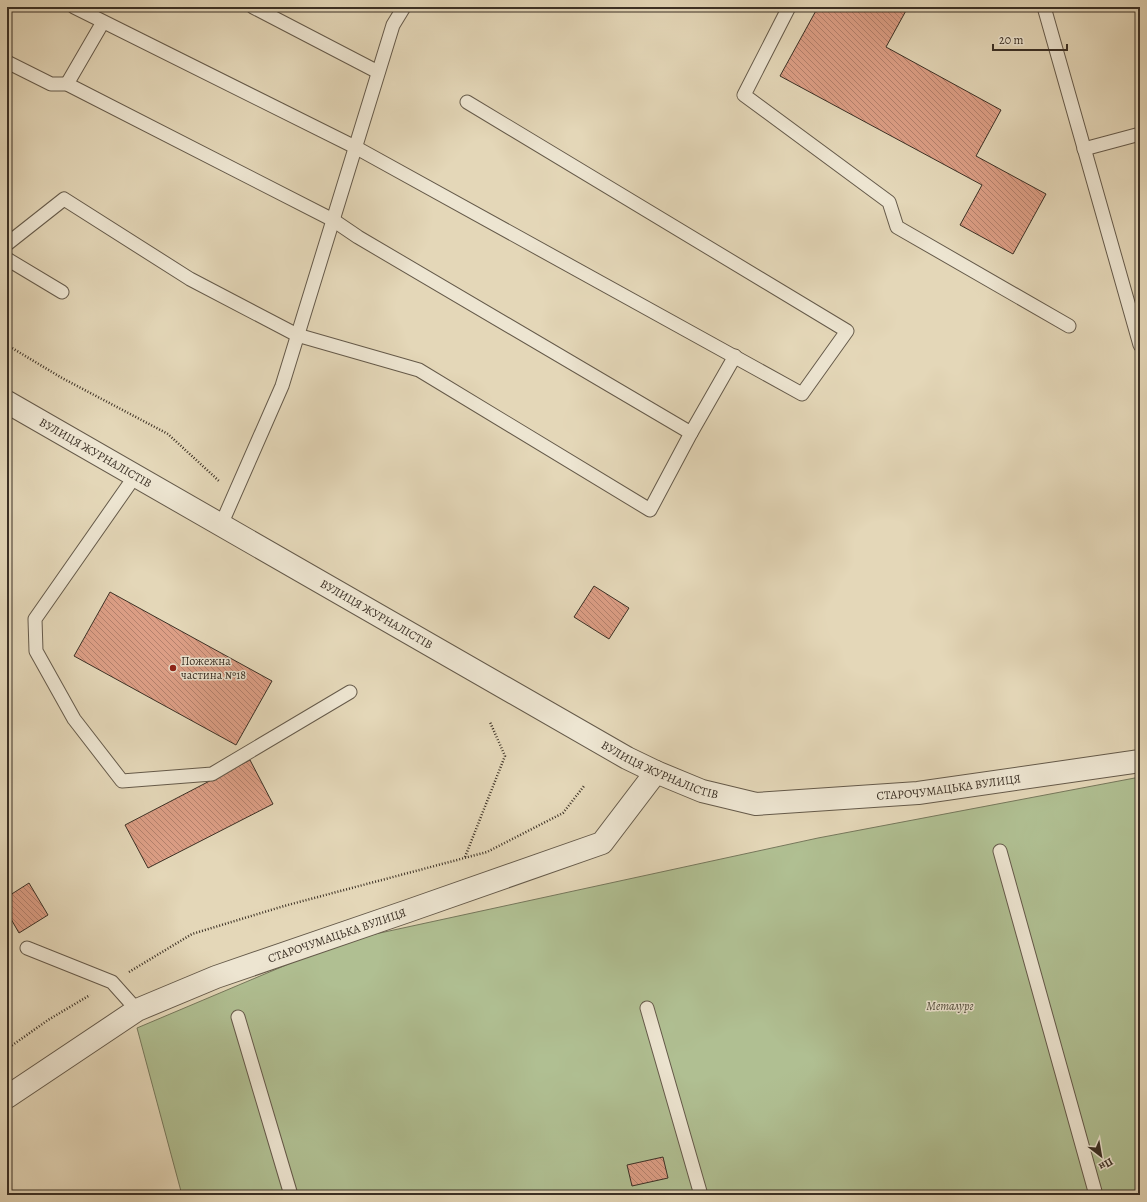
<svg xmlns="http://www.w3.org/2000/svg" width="1147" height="1202" viewBox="0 0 1147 1202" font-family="Alegreya,serif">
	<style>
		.green { fill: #b0bf92; stroke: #76785c }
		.building { fill: url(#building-back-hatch); stroke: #3b3025 }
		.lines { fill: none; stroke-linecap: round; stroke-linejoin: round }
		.service-casing { stroke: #655a4a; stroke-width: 15 }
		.minor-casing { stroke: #655a4a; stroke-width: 24 }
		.tertiary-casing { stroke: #655a4a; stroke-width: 24 }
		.path { stroke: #3b3025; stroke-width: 2.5; stroke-dasharray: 1 2; stroke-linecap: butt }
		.service { stroke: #ede5d1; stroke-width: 13 }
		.minor { stroke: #ede5d1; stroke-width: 22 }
		.tertiary { stroke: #ede5d1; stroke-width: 22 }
		.poi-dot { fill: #8f2418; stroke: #ede5d1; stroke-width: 1.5 }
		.labels { text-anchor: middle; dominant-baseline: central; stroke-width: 3; stroke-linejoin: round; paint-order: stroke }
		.street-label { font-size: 12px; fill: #3b3025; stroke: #ede5d1 }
		.poi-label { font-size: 12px; fill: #3b3025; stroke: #ede5d1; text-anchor: start }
		.park-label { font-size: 12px; font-style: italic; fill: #524d3b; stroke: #ede5d1 }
	</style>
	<defs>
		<pattern id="building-back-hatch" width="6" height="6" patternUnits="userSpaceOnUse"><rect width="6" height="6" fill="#dc9e85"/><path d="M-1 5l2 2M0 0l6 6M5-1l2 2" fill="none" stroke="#b4816d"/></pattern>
	</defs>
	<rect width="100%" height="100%" fill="#e4d7b8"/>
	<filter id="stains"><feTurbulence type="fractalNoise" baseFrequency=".005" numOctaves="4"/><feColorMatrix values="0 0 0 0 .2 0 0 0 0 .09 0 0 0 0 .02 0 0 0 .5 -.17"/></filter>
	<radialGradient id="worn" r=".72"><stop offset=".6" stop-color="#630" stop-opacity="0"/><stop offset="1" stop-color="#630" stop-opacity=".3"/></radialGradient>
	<path class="green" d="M1140 777V1195H182L137 1028 343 941 818 838Z"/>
	<g class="building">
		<path d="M818 7H908L886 47 1001 110 976 156 1046 194 1013 254 960 225 982 185 780 76Z"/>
		<path d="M594 586 629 608 609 639 574 617Z"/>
		<path d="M110 592 272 681 236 745 74 656Z"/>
		<path d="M250 760 273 804 148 868 125 825Z"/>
		<path d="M29 883 48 915 19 933 7 912V897Z"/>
		<path d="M663 1157 668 1178 632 1186 627 1165Z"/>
	</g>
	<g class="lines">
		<g class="service-casing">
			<g id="service">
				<path d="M74 7 355 147 802 394 847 331 467 102"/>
				<path d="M253 7 378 72"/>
				<path d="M789 7 744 95 889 202 897 227 1069 326"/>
				<path d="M1044 7 1140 345"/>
				<path d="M7 62 51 84H67L333 220 358 237 691 433 735 356"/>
				<path d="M67 84 103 22"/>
				<path d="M1084 149 1140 134"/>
				<path d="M7 244 64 199 190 279 297 335 419 370 650 510 691 433"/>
				<path d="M7 259 62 292"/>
				<path d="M135 476 35 619 36 651 74 719 122 781 212 774 350 692"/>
				<path d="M221 525 282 386 393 25 404 7"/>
				<path d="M1000 851 1096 1195"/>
				<path d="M27 948 112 982 137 1010"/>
				<path d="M647 1008 701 1195"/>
				<path d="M238 1017 291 1195"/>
			</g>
		</g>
		<g class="minor-casing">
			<g id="minor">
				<path id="s1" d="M7 1097 137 1010 216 977 408 911 602 843 656 772"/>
			</g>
		</g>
		<g class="tertiary-casing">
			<g id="tertiary">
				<path id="s2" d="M7 402 627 758 656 772 702 791 756 804 918 793 1140 761"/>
			</g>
		</g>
		<g class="path">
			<path d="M7 345 62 378 168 434 219 481"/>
			<path d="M465 857 505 756 490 722"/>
			<path d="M129 972 192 934 284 906 487 852 563 813 584 786"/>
			<path d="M7 1049 48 1020 90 995"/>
		</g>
		<use href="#service" class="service"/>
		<use href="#minor" class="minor"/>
		<use href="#tertiary" class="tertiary"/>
	</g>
	<circle class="poi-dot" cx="173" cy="668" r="4"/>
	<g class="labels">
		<g class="street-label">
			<text stroke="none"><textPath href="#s2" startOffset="102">ВУЛИЦЯ ЖУРНАЛІСТІВ</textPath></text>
			<text stroke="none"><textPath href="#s2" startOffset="426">ВУЛИЦЯ ЖУРНАЛІСТІВ</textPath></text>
			<text stroke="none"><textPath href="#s2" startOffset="750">ВУЛИЦЯ ЖУРНАЛІСТІВ</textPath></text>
			<text stroke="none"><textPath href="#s2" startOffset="1046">СТАРОЧУМАЦЬКА ВУЛИЦЯ</textPath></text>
			<text stroke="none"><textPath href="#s1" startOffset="370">СТАРОЧУМАЦЬКА ВУЛИЦЯ</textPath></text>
		</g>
		<g class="poi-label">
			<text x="181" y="661">Пожежна<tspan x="181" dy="14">частина №18</tspan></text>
		</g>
		<g class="park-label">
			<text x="950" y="1006">Металург</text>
		</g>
	</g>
	<rect width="1147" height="1202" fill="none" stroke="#e4d7b8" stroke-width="24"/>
	<rect x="8" y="8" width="1131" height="1186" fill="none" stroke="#3b3025" stroke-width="2"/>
	<rect x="12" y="12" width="1123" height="1178" fill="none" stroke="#3b3025"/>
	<g transform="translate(1101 1156) rotate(149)" stroke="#ede5d1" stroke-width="3" paint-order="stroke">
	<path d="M0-3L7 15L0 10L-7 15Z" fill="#3b3025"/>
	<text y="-6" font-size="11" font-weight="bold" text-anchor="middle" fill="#3b3025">Пн</text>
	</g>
	<path d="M993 44v6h74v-6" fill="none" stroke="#3b3025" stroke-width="2"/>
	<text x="999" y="44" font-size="12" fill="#3b3025" stroke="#ede5d1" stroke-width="3" paint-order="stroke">20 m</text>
	<rect width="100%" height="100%" filter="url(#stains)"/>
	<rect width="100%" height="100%" fill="url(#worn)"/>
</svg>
